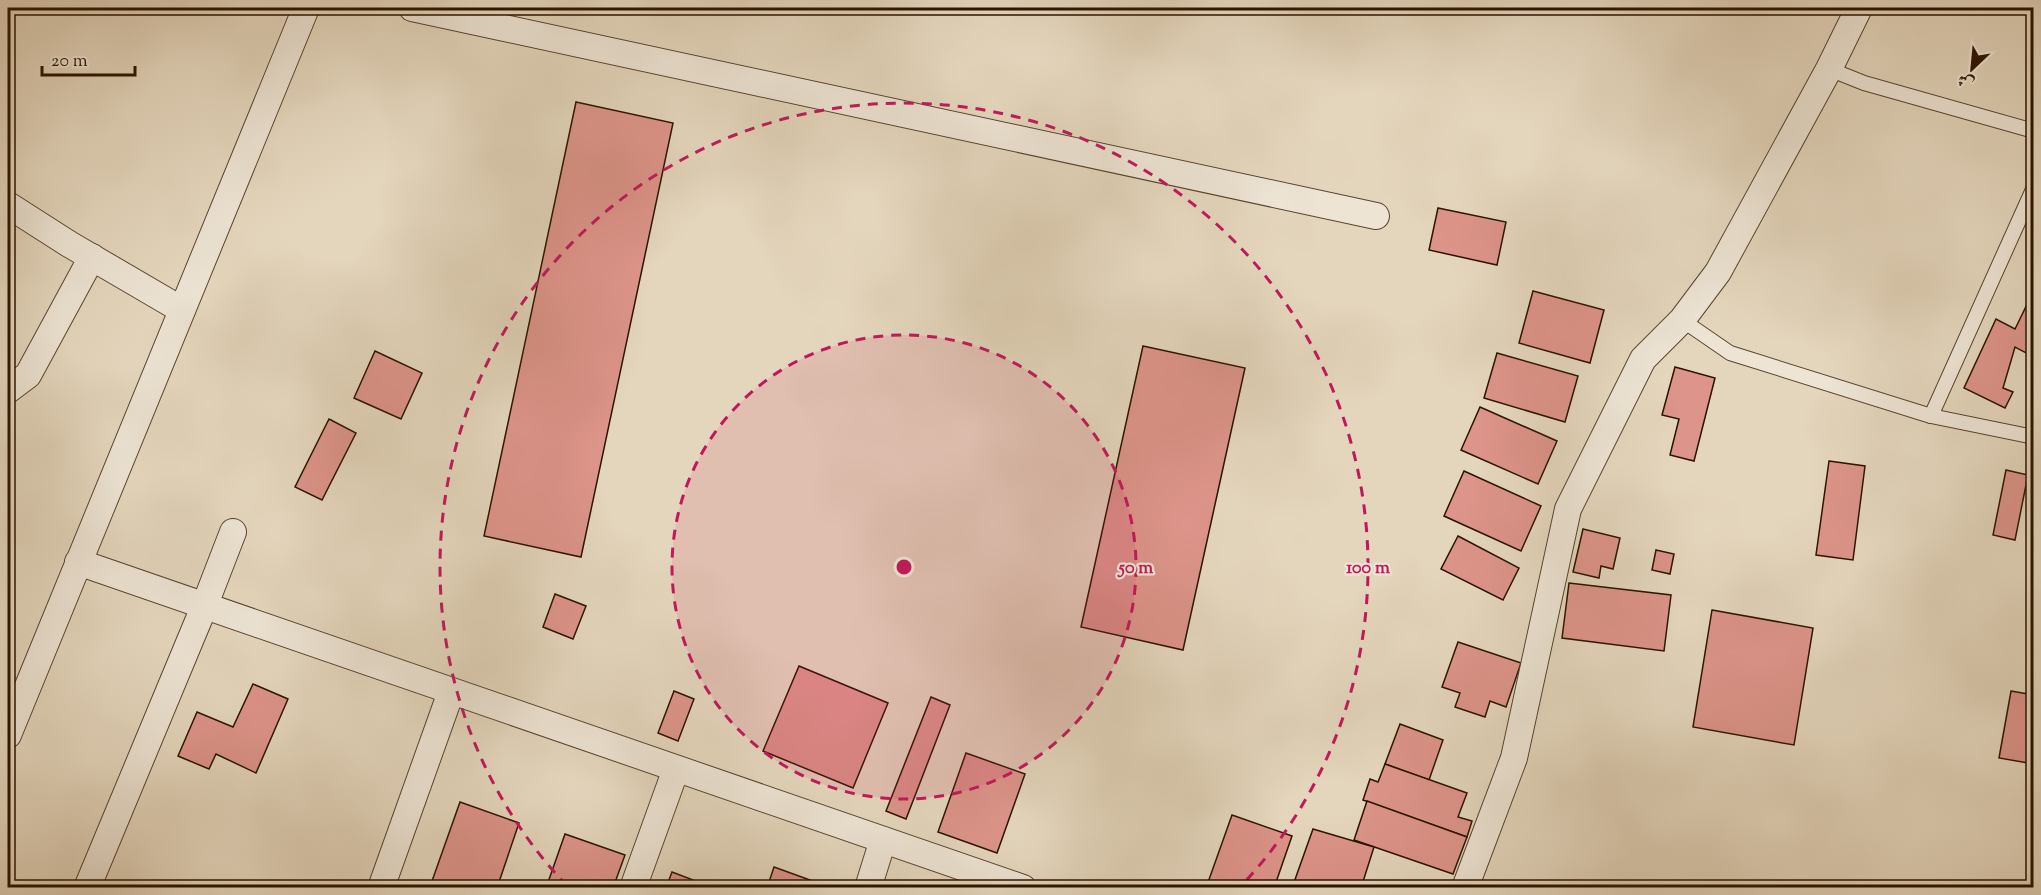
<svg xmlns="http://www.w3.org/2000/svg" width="2041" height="895" viewBox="0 0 2041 895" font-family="'Sorts Mill Goudy',Amiri,serif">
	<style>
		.building { fill: #dd948a; stroke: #2b1300; stroke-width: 1.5 }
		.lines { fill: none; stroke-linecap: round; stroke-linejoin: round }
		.service-casing { stroke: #59442f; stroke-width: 16 }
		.minor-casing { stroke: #59442f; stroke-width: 28 }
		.service { stroke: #ede4d4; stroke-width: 14 }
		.minor { stroke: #ede4d4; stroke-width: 26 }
		.ring { fill: none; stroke: #c2185b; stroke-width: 3; stroke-dasharray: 10 8 }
		.centre { fill: #c2185b; stroke: #ede4d4; stroke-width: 3 }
		.ring-label { font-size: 18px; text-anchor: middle; font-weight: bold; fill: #c2185b; stroke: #ede4d4; stroke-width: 4.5; stroke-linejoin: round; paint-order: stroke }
	</style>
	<rect width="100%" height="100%" fill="#e4d6bd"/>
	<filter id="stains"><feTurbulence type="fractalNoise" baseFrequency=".00333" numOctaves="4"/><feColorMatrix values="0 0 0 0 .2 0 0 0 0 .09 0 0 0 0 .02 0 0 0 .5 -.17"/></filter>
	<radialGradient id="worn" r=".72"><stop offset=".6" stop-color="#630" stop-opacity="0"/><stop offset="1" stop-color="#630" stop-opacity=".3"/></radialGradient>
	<g class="building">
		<path d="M576 102 673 123 581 557 484 536Z"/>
		<path d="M1438 208 1506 222 1497 265 1429 250Z"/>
		<path d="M2034 290V357L2015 347 2003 388 2013 392 2005 408 1964 388 1996 319 2015 329Z"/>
		<path d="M1533 291 1604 310 1590 363 1519 343Z"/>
		<path d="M1143 346 1245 368 1183 650 1081 627Z"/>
		<path d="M375 351 422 373 401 419 354 398Z"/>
		<path d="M1497 353 1578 376 1565 422 1484 398Z"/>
		<path d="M1675 367 1715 378 1694 461 1670 455 1679 419 1662 415Z"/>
		<path d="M1480 407 1557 441 1538 484 1461 450Z"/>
		<path d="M329 419 356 433 322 500 295 487Z"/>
		<path d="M1829 461 1865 466 1853 560 1816 555Z"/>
		<path d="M2006 470 2028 475 2015 540 1993 535Z"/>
		<path d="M1464 471 1541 506 1521 551 1444 516Z"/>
		<path d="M1583 529 1620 538 1613 569 1601 566 1599 578 1573 572Z"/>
		<path d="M1458 536 1519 568 1503 600 1441 569Z"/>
		<path d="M1656 550 1674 554 1670 574 1652 570Z"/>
		<path d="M1569 583 1671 595 1664 651 1562 638Z"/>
		<path d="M555 594 586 606 573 639 543 627Z"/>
		<path d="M1712 610 1813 628 1794 745 1693 727Z"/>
		<path d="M1458 642 1521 663 1506 707 1490 701 1485 717 1455 707 1460 693 1442 687Z"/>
		<path d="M799 666 888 703 853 788 763 751Z"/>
		<path d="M253 684 288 699 256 773 216 754 209 769 178 756 197 712 233 727Z"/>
		<path d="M674 691 694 699 678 741 658 733Z"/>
		<path d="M2011 691 2034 695V764L1999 758Z"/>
		<path d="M931 697 950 705 906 819 886 811Z"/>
		<path d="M1400 724 1443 740 1429 780 1385 764Z"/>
		<path d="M966 753 1025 774 997 853 938 832Z"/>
		<path d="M1385 764 1467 793 1458 817 1472 821 1467 837 1363 800 1370 779 1378 782Z"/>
		<path d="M1367 801 1467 837 1453 874 1354 840Z"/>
		<path d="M460 802 519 823 497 888H451L432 881Z"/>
		<path d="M1232 815 1292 836 1274 888H1206Z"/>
		<path d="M1313 829 1374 847 1361 888H1292Z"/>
		<path d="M565 834 625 855 613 888H546Z"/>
		<path d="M774 867 832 888H767Z"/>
		<path d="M672 872 714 888H666Z"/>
	</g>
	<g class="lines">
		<g class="service-casing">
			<g id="service">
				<path d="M1829 69 1864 83 2034 131"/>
				<path d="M1682 320 1730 353 1931 416 2034 187"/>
				<path d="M1931 416 2029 436"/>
			</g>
		</g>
		<g class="minor-casing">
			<g id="minor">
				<path d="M412 8 1376 216"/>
				<path d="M8 205 69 244 182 310"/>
				<path d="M8 390 28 375 92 257"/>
				<path d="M78 562 1023 888"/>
				<path d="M8 735 306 8"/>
				<path d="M87 888 204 607 233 532"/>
				<path d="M381 888 451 692"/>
				<path d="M633 888 676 769"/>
				<path d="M868 888 883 840"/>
				<path d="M1465 888 1514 758 1568 509 1643 359 1682 320 1718 272 1829 69 1859 8"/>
			</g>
		</g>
		<use href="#service" class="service"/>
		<use href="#minor" class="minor"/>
	</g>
	<circle cx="904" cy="567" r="232" fill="#c2185b" fill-opacity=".12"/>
	<g class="ring">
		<circle cx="904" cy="567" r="232"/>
		<path d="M567 886A464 464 0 1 1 1241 886"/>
	</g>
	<circle cx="904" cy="567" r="9" class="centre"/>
	<g class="ring-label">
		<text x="1136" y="573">50 m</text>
		<text x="1368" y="573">100 m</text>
	</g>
	<rect width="2041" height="895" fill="none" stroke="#e4d6bd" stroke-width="30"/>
	<rect x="9" y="9" width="2023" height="877" fill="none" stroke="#2b1300" stroke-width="3"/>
	<rect x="15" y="15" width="2011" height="865" fill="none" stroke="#2b1300" stroke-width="1.5"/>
	<g transform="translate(1972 69) rotate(206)" stroke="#ede4d4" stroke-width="4.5" paint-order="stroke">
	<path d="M0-4.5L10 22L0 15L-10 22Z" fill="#2b1300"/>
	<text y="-9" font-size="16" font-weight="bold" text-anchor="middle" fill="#2b1300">ش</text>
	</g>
	<path d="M42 66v9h93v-9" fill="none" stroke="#2b1300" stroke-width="3"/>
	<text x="51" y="66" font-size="18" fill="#2b1300" stroke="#ede4d4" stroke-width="4.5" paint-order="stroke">20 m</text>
	<rect width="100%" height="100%" filter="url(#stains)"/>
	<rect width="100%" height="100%" fill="url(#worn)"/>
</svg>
